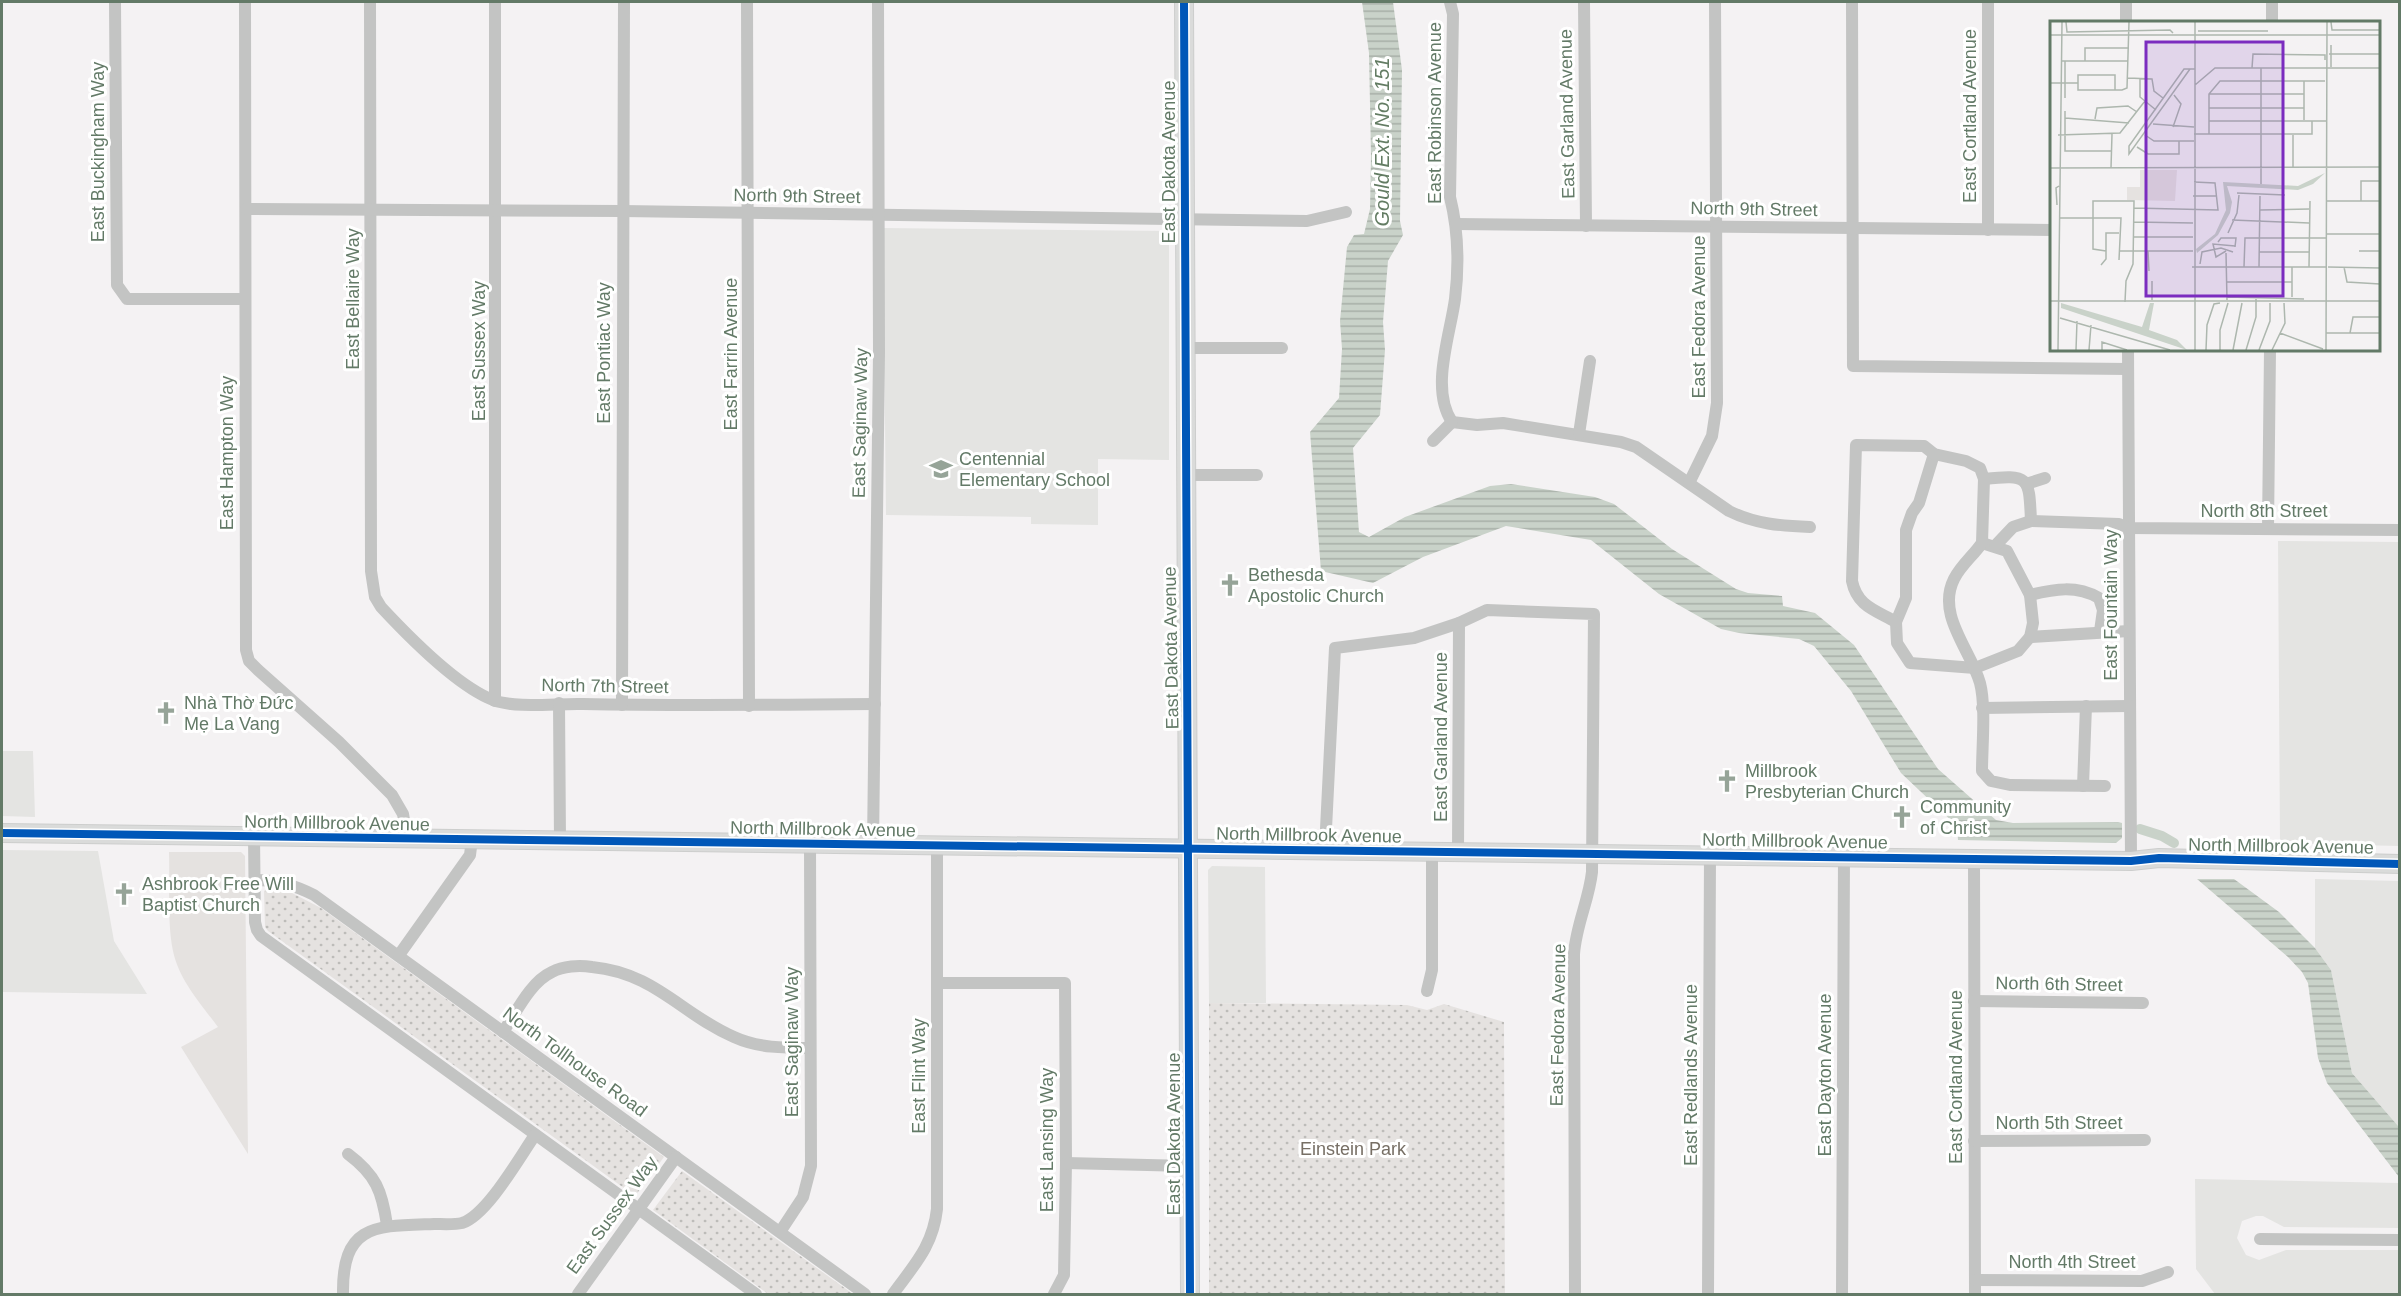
<svg xmlns="http://www.w3.org/2000/svg" width="2401" height="1296" viewBox="0 0 2401 1296" font-family="Helvetica,sans-serif">
	<style>
		.built { fill: #e4e4e2 }
		.grass { fill: #e5e2e0 }
		.park { fill: url(#park-dots) }
		.water { fill: url(#water-rules) }
		.lines { fill: none; stroke-linecap: round; stroke-linejoin: round }
		.canal { stroke: #c9d2c9; stroke-width: 10 }
		.secondary-casing { stroke: #cdcecd; stroke-width: 20 }
		.street { stroke: #c3c4c3; stroke-width: 12 }
		.secondary { stroke: #dadbda; stroke-width: 18 }
		.cycleway-casing { stroke: #fff; stroke-width: 11 }
		.cycleway { stroke: #0057b8; stroke-width: 8 }
		.labels { text-anchor: middle; dominant-baseline: central; stroke-width: 6; stroke-linejoin: round; paint-order: stroke }
		.street-label { font-size: 18px; fill: #637a67; stroke: #fff }
		.poi-label { font-size: 18px; fill: #637a67; stroke: #fff; text-anchor: start }
		.park-label { font-size: 18px; fill: #776f65; stroke: #fff }
		.water-label { font-size: 20px; font-style: italic; fill: #637c63; stroke: #fff }
		.inset-road { fill: none; stroke: #adb7ae; stroke-width: 1.5 }
		.view { fill: #7b2cbf; fill-opacity: 0.15; stroke: #7b2cbf; stroke-width: 3 }
		.inset-edge { fill: none; stroke: #637a67; stroke-width: 3 }
	</style>
	<defs>
		<pattern id="park-dots" width="8" height="8" patternUnits="userSpaceOnUse" patternTransform="scale(1.5)"><rect width="8" height="8" fill="#e5e2e0"/><path d="M2 2h.1M6 6h.1" fill="none" stroke="#bdbcb9" stroke-width="1.8" stroke-linecap="round"/></pattern>
		<pattern id="water-rules" width="6" height="5" patternUnits="userSpaceOnUse" patternTransform="scale(1.5)"><rect width="6" height="5" fill="#c9d2c9"/><path d="M0 2.5h6" fill="none" stroke="#a7afa7"/></pattern>
	</defs>
	<rect width="100%" height="100%" fill="#f4f2f3"/>
	<g class="built">
		<path d="M883 228 1169 231V460L1098 459V525L1031 524V517L886 515Z"/>
		<path d="M2278 541 2399 542V846L2280 843Z"/>
		<path d="M2 751H33L35 817 2 816Z"/>
		<path d="M2 850 98 851 114 941 147 994 2 992Z"/>
		<path d="M1212 866 1265 867 1266 1003H1209L1208 870Z"/>
		<path d="M2315 879 2399 881V1127L2352 1073 2331 970 2315 948Z"/>
		<path d="M2195 1179 2399 1183V1228L2284 1227 2263 1216H2256L2242 1221 2237 1238 2246 1255 2259 1260 2286 1250H2399V1294H2215L2196 1269Z"/>
	</g>
	<path class="grass" d="M169 852H241L245 856 248 1154 181 1047 218 1027C201 1004 179 980 173 951 167 922 170 882 169 852Z"/>
	<g class="park">
		<path d="M268 888 292 893 321 908 664 1157 635 1196 268 931 265 927 264 891Z"/>
		<path d="M1209 1003 1407 1005 1427 1010 1444 1004 1504 1022 1505 1294H1209Z"/>
		<path d="M682 1171 853 1294H768L653 1210Z"/>
	</g>
	<g class="water">
		<path d="M1362 2H1393L1402 70 1400 221 1403 235 1388 261 1383 322 1385 350 1380 415 1353 448 1359 532 1369 537 1405 517 1490 486 1511 484 1595 497 1614 504 1672 549 1736 589 1748 593 1782 596 1783 606 1815 613 1854 645 1938 769 1996 820 2013 823 2118 822 2122 823V838L2116 843 1958 840 1957 826 1901 773 1851 691 1814 646 1799 639 1739 633 1721 629 1659 594 1591 540 1506 526 1423 557 1373 583 1321 571 1310 432 1339 398 1342 349 1340 321 1347 247 1354 235 1364 234 1370 209 1371 156 1369 53Z"/>
		<path d="M2197 879H2234L2279 912 2315 948 2331 970 2352 1073 2399 1127V1177L2327 1083 2318 1058 2308 983 2302 972 2288 957Z"/>
	</g>
	<g class="lines">
		<path class="canal" d="M2140 829 2162 836 2174 843"/>
		<g class="secondary-casing">
			<g id="secondary">
				<path d="M1184 2 1190 1294"/>
				<path d="M2 833 1974 859 2131 861 2159 858 2400 864"/>
			</g>
		</g>
		<g class="street">
			<path d="M115 2 117 285 127 299H245"/>
			<path d="M245 2 246 650 249 661 258 670 339 742 392 795 403 814 407 839"/>
			<path d="M370 2 371 571 375 597 381 607C408 636 457 686 493 700 517 709 557 703 583 704 681 706 778 705 875 704"/>
			<path d="M495 2V701"/>
			<path d="M747 2 749 706"/>
			<path d="M1450 2 1453 14 1450 197C1458 229 1459 266 1455 299 1450 336 1430 389 1452 422"/>
			<path d="M1584 2 1586 226"/>
			<path d="M1852 2 1853 366 2128 369"/>
			<path d="M1988 2V230"/>
			<path d="M2126 2V22"/>
			<path d="M2272 22V2"/>
			<path d="M246 209 622 211 1307 221 1346 212"/>
			<path d="M1456 224 2052 230"/>
			<path d="M1185 348H1282"/>
			<path d="M2128 350 2131 861"/>
			<path d="M1452 422 1477 425 1503 423 1621 442 1636 447 1729 511C1755 524 1781 526 1810 527"/>
			<path d="M1579 434 1590 361"/>
			<path d="M1433 441 1452 422"/>
			<path d="M1934 454 1919 503 1912 513 1906 530V598L1896 622 1897 643 1910 663 1975 668 2018 651 2030 637 2033 623 2030 595 2007 551 1982 543"/>
			<path d="M1185 475H1257"/>
			<path d="M1984 479C2030 474 2029 477 2031 521"/>
			<path d="M1689 483 1712 436 1717 403 1715 2"/>
			<path d="M2026 484 2045 478"/>
			<path d="M2268 529 2270 350"/>
			<path d="M1995 546 2013 527 2031 521 2119 524 2129 528 2400 530"/>
			<path d="M2030 595C2055 589 2076 585 2099 598L2103 610 2100 631"/>
			<path d="M1896 622C1875 610 1857 606 1852 581L1856 445 1924 446 1934 454 1966 461 1980 468 1984 479 1982 543C1973 556 1961 565 1954 579 1936 615 1971 650 1980 683 1986 706 1982 746 1982 771L1991 781 2010 785 2105 786"/>
			<path d="M2030 637 2129 631"/>
			<path d="M559 703 560 841"/>
			<path d="M622 705 624 2"/>
			<path d="M1982 708 2130 706"/>
			<path d="M2083 786 2086 706"/>
			<path d="M254 837 255 922 257 930 261 936 756 1294"/>
			<path d="M873 845 879 353 878 2"/>
			<path d="M1325 849 1335 648 1414 638 1459 623 1487 610 1594 614 1592 872C1589 900 1576 925 1574 954L1575 1294"/>
			<path d="M1458 852 1459 623"/>
			<path d="M1974 859 1975 1294"/>
			<path d="M255 880C277 880 294 885 314 895L865 1294"/>
			<path d="M399 955 470 855 472 839"/>
			<path d="M937 983H1065L1066 1163 1064 1275 1054 1294"/>
			<path d="M1427 991 1432 970V852"/>
			<path d="M1974 1001 2143 1003"/>
			<path d="M503 1032C516 1013 530 982 552 972 563 966 579 965 592 967 655 973 681 1014 734 1037 758 1048 784 1048 810 1048"/>
			<path d="M1974 1141 2145 1140"/>
			<path d="M348 1154C376 1175 382 1191 387 1225"/>
			<path d="M1066 1163 1188 1166"/>
			<path d="M780 1232 803 1197 811 1166 810 844"/>
			<path d="M2260 1239 2400 1240"/>
			<path d="M1975 1280 2142 1281 2168 1272"/>
			<path d="M343 1294C342 1223 376 1226 434 1224 442 1224 454 1225 462 1223 487 1215 519 1158 535 1135"/>
			<path d="M578 1294 676 1157"/>
			<path d="M893 1294C914 1265 933 1246 937 1209V846"/>
			<path d="M1708 1294 1710 855"/>
			<path d="M1842 1294 1844 856"/>
		</g>
		<use href="#secondary" class="secondary"/>
		<g class="cycleway-casing">
			<g id="cycleway">
				<path d="M1184 2 1190 1294"/>
				<path d="M2 833 1974 859 2131 861 2159 858 2400 864"/>
			</g>
		</g>
		<use href="#cycleway" class="cycleway"/>
	</g>
	<defs>
		<g id="school-bare" transform="scale(1.8)"><path d="M0-5L7-2L0 1L-7-2ZM-4 1L0 2.5L4 1V4Q0 6-4 4Z" fill="#96a498" stroke="#fff" stroke-width="2.5" paint-order="stroke"/></g>
		<g id="church-bare" transform="scale(1.8)"><path d="M-1.2-6h2.4v3.5h3.3v2.4h-3.3V6h-2.4V-.1h-3.3v-2.4h3.3Z" fill="#96a498" stroke="#fff" stroke-width="2.5" paint-order="stroke"/></g>
	</defs>
	<g fill-rule="evenodd">
		<use href="#school-bare" x="941" y="469"/>
		<use href="#church-bare" x="1230" y="585"/>
		<use href="#church-bare" x="166" y="713"/>
		<use href="#church-bare" x="1727" y="781"/>
		<use href="#church-bare" x="1902" y="817"/>
		<use href="#church-bare" x="124" y="894"/>
	</g>
	<g class="labels">
		<g class="street-label">
			<text transform="translate(1435 113) rotate(-90)">East Robinson Avenue</text>
			<text transform="translate(1567 114) rotate(-91)">East Garland Avenue</text>
			<text transform="translate(1970 116) rotate(-90)">East Cortland Avenue</text>
			<text transform="translate(98 152) rotate(-90)">East Buckingham Way</text>
			<text transform="translate(1169 162) rotate(-90)">East Dakota Avenue</text>
			<text transform="translate(797 196) rotate(1)">North 9th Street</text>
			<text transform="translate(1754 209) rotate(1)">North 9th Street</text>
			<text transform="translate(353 299) rotate(-90)">East Bellaire Way</text>
			<text transform="translate(1699 317) rotate(-90)">East Fedora Avenue</text>
			<text transform="translate(479 351) rotate(-90)">East Sussex Way</text>
			<text transform="translate(604 353) rotate(-90)">East Pontiac Way</text>
			<text transform="translate(731 354) rotate(-90)">East Farrin Avenue</text>
			<text transform="translate(860 423) rotate(-89)">East Saginaw Way</text>
			<text transform="translate(227 453) rotate(-90)">East Hampton Way</text>
			<text x="2264" y="511">North 8th Street</text>
			<text transform="translate(2111 605) rotate(-90)">East Fountain Way</text>
			<text transform="translate(1171 648) rotate(-91)">East Dakota Avenue</text>
			<text transform="translate(605 686) rotate(1)">North 7th Street</text>
			<text transform="translate(1441 737) rotate(-90)">East Garland Avenue</text>
			<text transform="translate(337 823) rotate(1)">North Millbrook Avenue</text>
			<text transform="translate(823 829) rotate(1)">North Millbrook Avenue</text>
			<text transform="translate(1309 835) rotate(1)">North Millbrook Avenue</text>
			<text transform="translate(1795 841) rotate(1)">North Millbrook Avenue</text>
			<text transform="translate(2281 846) rotate(1)">North Millbrook Avenue</text>
			<text transform="translate(2059 984) rotate(1)">North 6th Street</text>
			<text transform="translate(1558 1025) rotate(-89)">East Fedora Avenue</text>
			<text transform="translate(792 1042) rotate(-90)">East Saginaw Way</text>
			<text transform="translate(575 1062) rotate(36)">North Tollhouse Road</text>
			<text transform="translate(1691 1075) rotate(-90)">East Redlands Avenue</text>
			<text transform="translate(1825 1075) rotate(-90)">East Dayton Avenue</text>
			<text transform="translate(919 1076) rotate(-90)">East Flint Way</text>
			<text transform="translate(1956 1077) rotate(-90)">East Cortland Avenue</text>
			<text x="2059" y="1123">North 5th Street</text>
			<text transform="translate(1174 1134) rotate(-90)">East Dakota Avenue</text>
			<text transform="translate(1047 1140) rotate(-90)">East Lansing Way</text>
			<text transform="translate(612 1215) rotate(-54)">East Sussex Way</text>
			<text x="2072" y="1262">North 4th Street</text>
		</g>
		<g class="poi-label">
			<text x="959" y="459">Centennial<tspan x="959" dy="21">Elementary School</tspan></text>
			<text x="1248" y="575">Bethesda<tspan x="1248" dy="21">Apostolic Church</tspan></text>
			<text x="184" y="703">Nhà Thờ Đức<tspan x="184" dy="21">Mẹ La Vang</tspan></text>
			<text x="1745" y="771">Millbrook<tspan x="1745" dy="21">Presbyterian Church</tspan></text>
			<text x="1920" y="807">Community<tspan x="1920" dy="21">of Christ</tspan></text>
			<text x="142" y="884">Ashbrook Free Will<tspan x="142" dy="21">Baptist Church</tspan></text>
		</g>
		<g class="park-label">
			<text x="1353" y="1149">Einstein Park</text>
		</g>
		<g class="water-label">
			<text transform="translate(1382 142) rotate(-90)">Gould Ext. No. 151</text>
		</g>
	</g>
	<g transform="translate(2050 21)">
		<rect width="330" height="330" fill="#f4f2f3"/>
		<path d="M90 149H127L125 180 77 179V166H90Z" fill="#e5e2e0"/>
		<path d="M275 152 263 163 248 169 177 165 182 181 180 192 168 214 147 232 146 228 165 213 176 189 173 161 248 165ZM11 282 92 306 100 282H104L99 309 127 319 137 329 11 287Z" fill="#c9d2c9"/>
		<path class="inset-road" d="M16 1 17 11 120 9 123 12M281 1 282 9H330M148 10H218M0 14H330M279 33H330M11 40H78M35 40V27H79M281 46V24M202 47 203 33 275 34V39M140 48 79 133V125L134 48H145M78 57 102 58 104 70 113 77M90 57V76L106 89M0 62H28M145 64 165 47H330M65 69V54H28V69H72L77 67 79 1M159 73H254M15 77V40M159 87H254M15 90V130H61M15 97 79 102M45 98 47 87 78 85 87 91M254 99V60M159 100H277M103 103 144 106M123 106 131 83 124 74M144 113H262V100M159 113V73L170 60H275M8 114 70 112 95 80M95 114 104 120H144M87 126 98 133H129V120M243 146V114M0 147 330 146M61 147 62 113M211 163V47M187 172 235 174M143 175H167M276 180H330M311 180V160H330M7 184 6 167 9 165M84 187 168 189 165 162 144 161M210 189 259 188M9 197H71L69 239M182 199 259 202M84 201 143 202M178 212 187 192 189 174M276 213H330M84 216H143M168 221 171 217H186L185 226M56 230 43 228V180H84L83 243 76 260 75 281M69 230H143M98 230 99 250M176 230 166 236 163 223 185 225M309 230H330M209 231H259M176 232 177 279M150 243 152 231 171 227 183 231M51 244 56 238V212H69M142 246H276M194 246 195 217H277M209 246 210 175M259 246 260 180M278 246 330 247V242M294 246 297 261 330 263M177 261H242M177 276 254 278M242 276V246M102 279V260M0 280H330M10 297 120 329M230 312 273 328M276 312H330M300 312 303 296H330M8 329 12 1M26 329 27 300M39 329 41 304M52 329V321L77 329M145 329V1M156 329 157 304 164 283 170 282M170 329V309L178 282M183 329 192 282M196 329 206 296V278M209 329 220 300V282M222 329 235 302 234 282M276 329 277 1"/>
		<path class="view" d="M96 21H233V275H96Z"/>
		<rect width="330" height="330" class="inset-edge"/>
	</g>
	<rect width="2401" height="1296" fill="none" stroke="#637a67" stroke-width="6"/>
</svg>
